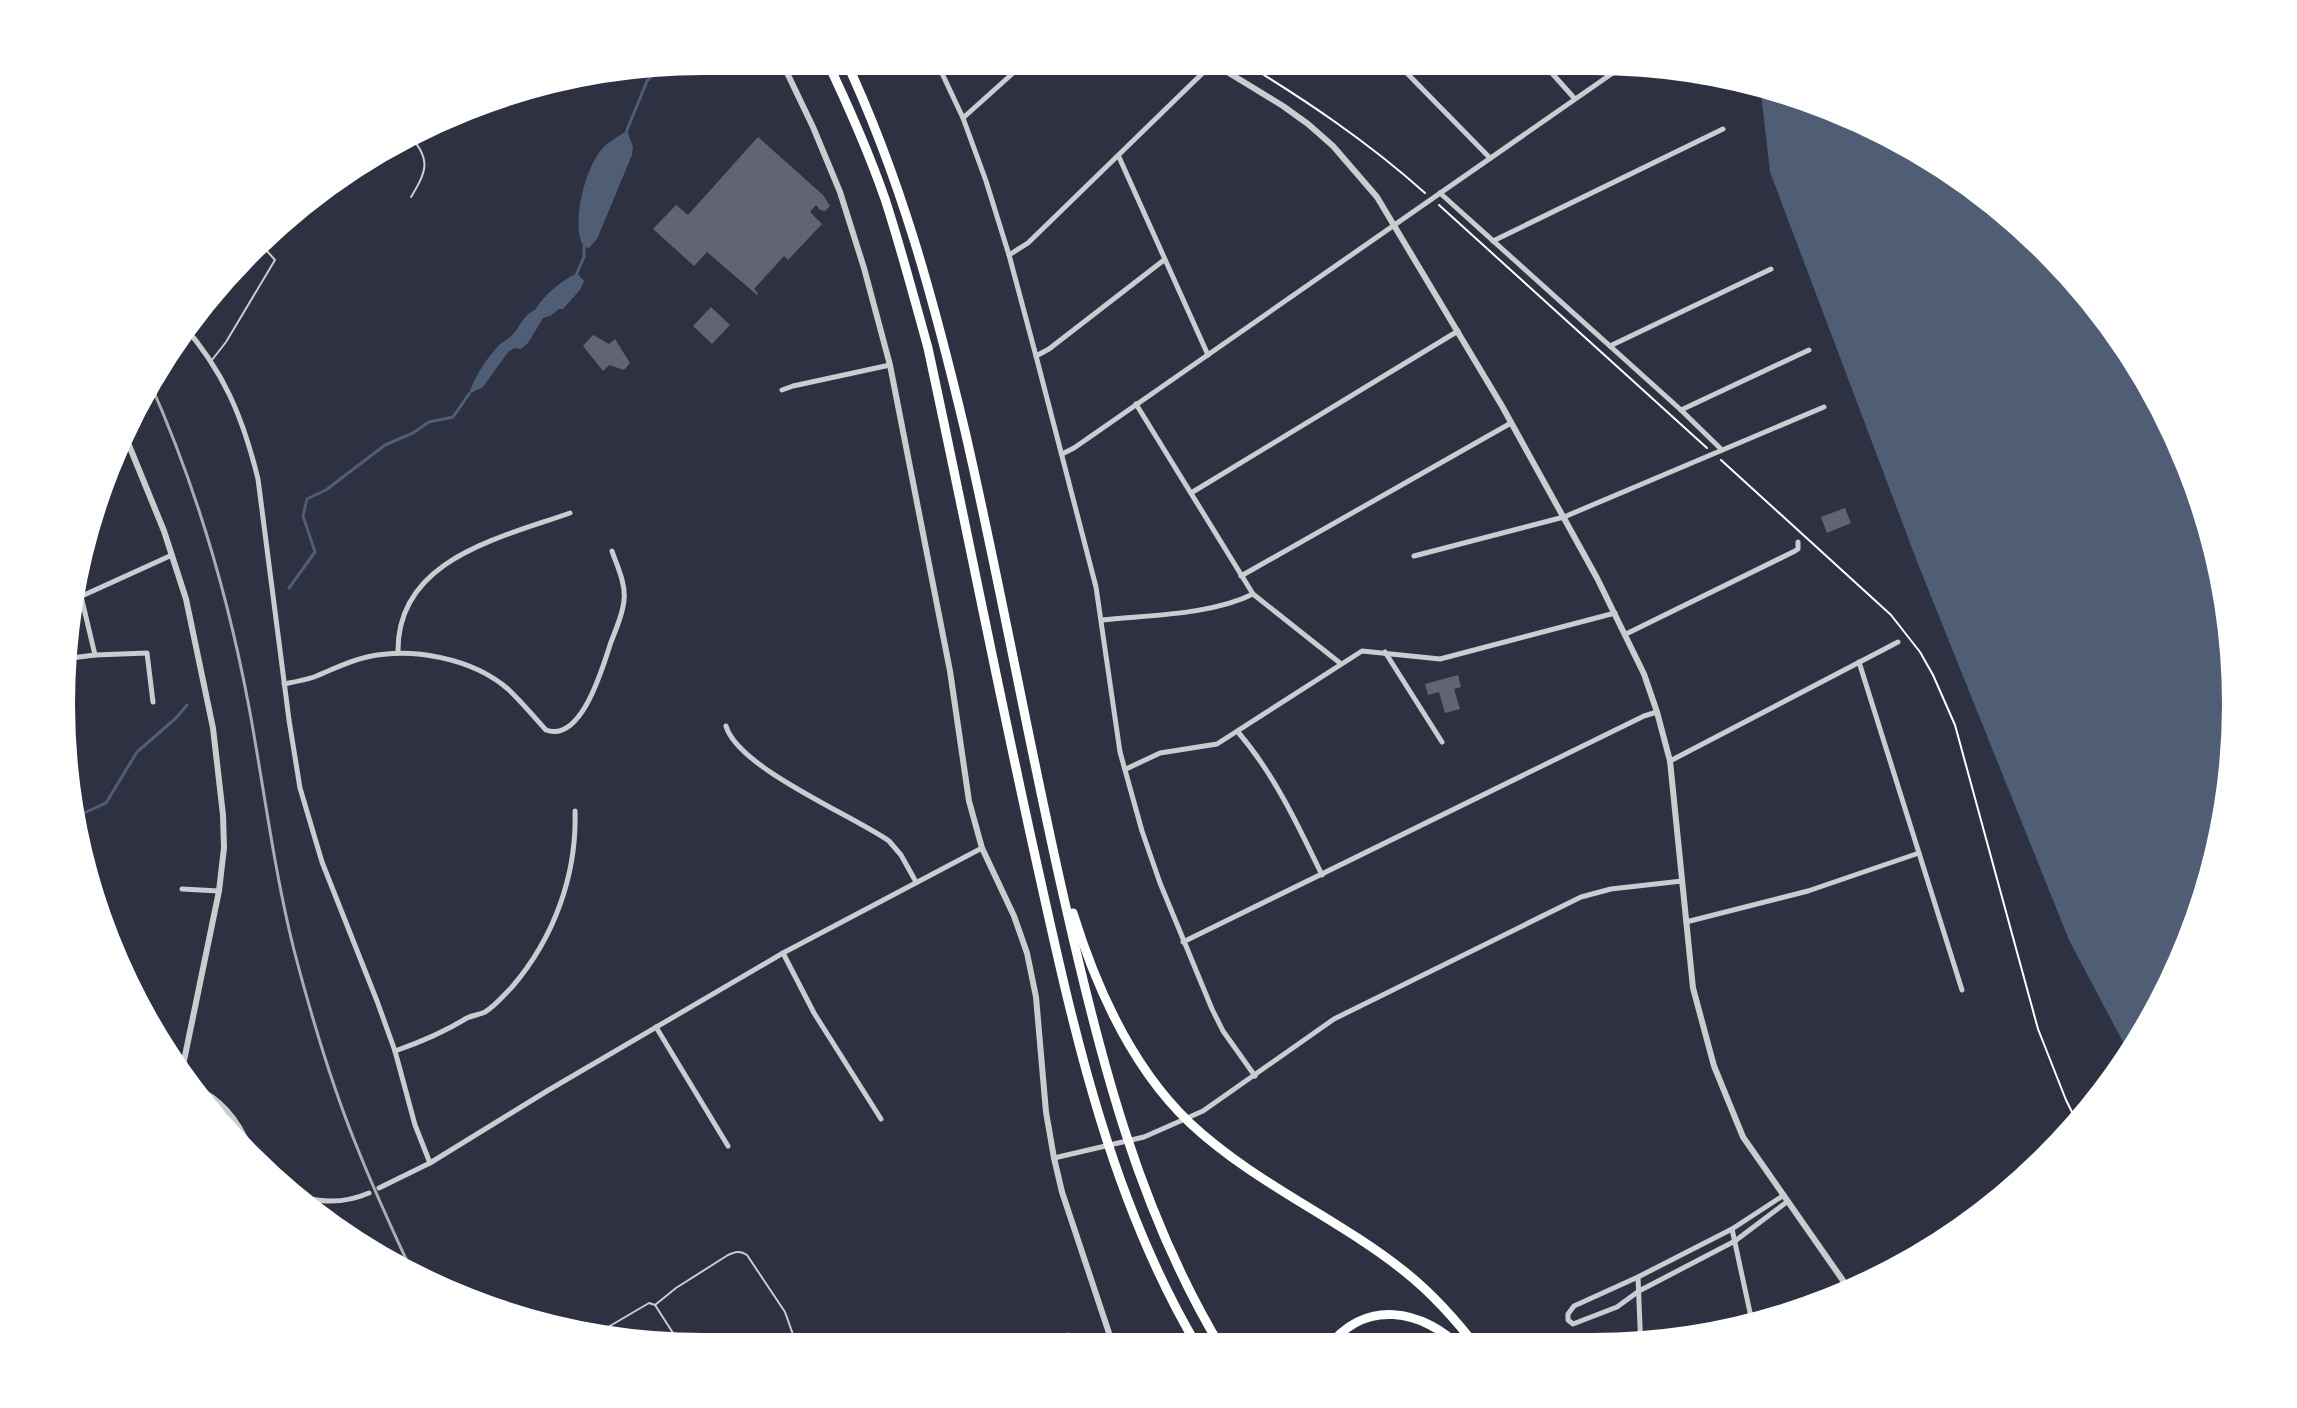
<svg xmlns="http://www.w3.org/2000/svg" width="2297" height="1408" viewBox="0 0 2297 1408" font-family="'Source Sans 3',sans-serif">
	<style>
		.water { fill: #4f5d75 }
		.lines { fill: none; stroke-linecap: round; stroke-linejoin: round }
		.stream { stroke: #4f5d75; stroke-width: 3 }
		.building { fill: #626471 }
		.path { stroke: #fff; stroke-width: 2 }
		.service { stroke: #caccd0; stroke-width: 2 }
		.minor { stroke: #caccd0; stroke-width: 5 }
		.tertiary { stroke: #caccd0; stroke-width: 6 }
		.motorway { stroke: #fff; stroke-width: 9 }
		.rail { stroke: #abadb3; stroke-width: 3 }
		.rim { fill: none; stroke: #fff; stroke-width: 10 }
	</style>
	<rect width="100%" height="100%" fill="#2d3142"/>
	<g class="water">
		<path d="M1760 84 1841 105 1987 190 2080 276 2154 380 2206 495 2235 619 2240 746 2219 871 2174 990 2132 1059 2069 940 1918 564 1770 172Z"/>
		<path d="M627 130 633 147 632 155 597 239 589 248 584 247C570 226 585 169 601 150 607 142 619 137 627 130Z"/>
		<path d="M577 273 584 281 580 290 563 309H559L550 316 543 318 528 343 521 349 515 348 508 352 483 387 469 394C474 377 487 358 499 345 504 341 510 338 514 333 521 325 524 314 535 310 544 295 561 281 577 273Z"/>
	</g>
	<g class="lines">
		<g class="stream">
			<path d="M627 130 647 81 655 73 676 61"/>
			<path d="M577 273 584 257V247"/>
			<path d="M289 588 315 552 303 516 307 499 326 490 385 445 413 433 429 422 453 417 469 394"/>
			<path d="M75 817 106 803 137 752 176 718 187 705"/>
		</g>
	</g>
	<g class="building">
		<path d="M758 137 823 195 830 206 825 211 820 210 816 205 810 212 822 224 788 260 784 256 754 289 758 293 757 295 707 252 694 266 653 229 676 205 688 215Z"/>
		<path d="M711 307 730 325 712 344 693 326Z"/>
		<path d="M593 335 609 344 615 339 630 363 624 370 609 365 603 371 583 346Z"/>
		<path d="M1845 508 1851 523 1827 533 1821 517Z"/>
		<path d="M68 670 74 714 58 716 56 704 61 671Z"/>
		<path d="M1458 675 1461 687 1454 689 1460 709 1445 713 1439 692 1428 695 1425 684Z"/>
	</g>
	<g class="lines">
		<g class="path">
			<path d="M1238 59C1304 99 1367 141 1425 193"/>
			<path d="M1439 205 1707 448"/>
			<path d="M1721 460 1891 615 1920 652 1933 675 1955 725 2038 1029 2066 1100 2080 1128"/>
		</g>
		<g class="service">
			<path d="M410 136C432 160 426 172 411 197"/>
			<path d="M212 360 226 342 275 260 258 241"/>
			<path d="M655 1305 676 1288 728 1255C735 1252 740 1250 747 1255L785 1312 796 1343 789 1347"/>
			<path d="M593 1339 598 1333 649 1303 655 1305 682 1347"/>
		</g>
		<g class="minor">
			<path d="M937 57 940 69 963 118 986 181 1009 255 1036 356 1096 587 1120 752 1142 831 1160 883 1212 1009 1223 1031 1255 1076"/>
			<path d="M1394 60 1490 158"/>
			<path d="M1541 61 1575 99"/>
			<path d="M963 118 1012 74"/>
			<path d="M1119 157 1208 355"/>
			<path d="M1440 193 1681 410 1722 450"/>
			<path d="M1493 241 1723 129"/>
			<path d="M1009 255 1028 243 1213 63"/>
			<path d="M182 324C224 371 243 418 258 479L289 720 300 788 322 862 377 1001 395 1051 415 1125 430 1163"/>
			<path d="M1610 346 1771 269"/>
			<path d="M1036 356 1049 349 1164 260"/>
			<path d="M782 390 793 386 890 365"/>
			<path d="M1136 404 1253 594 1340 663"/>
			<path d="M1681 410 1809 350"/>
			<path d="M1062 454 1074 448 1630 61"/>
			<path d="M1191 493 1458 331"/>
			<path d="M1414 556 1564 517 1824 407"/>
			<path d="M1241 576 1511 423"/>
			<path d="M73 600 172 555"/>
			<path d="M1102 620C1149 615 1211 615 1253 594"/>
			<path d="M1626 634 1795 551 1798 549V542"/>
			<path d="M1385 652 1442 742"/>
			<path d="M398 653C396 559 500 538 570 513"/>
			<path d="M95 655 147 653 153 702"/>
			<path d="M63 659 95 655 81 596"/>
			<path d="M1859 662 1962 990"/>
			<path d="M284 684C294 682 305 680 314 677 332 670 348 661 367 657 412 647 472 658 508 689 522 702 534 717 546 730 582 743 603 666 611 642 616 629 623 614 624 600 626 584 617 566 612 551"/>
			<path d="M726 726C738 768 852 815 889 841L901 855 916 882"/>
			<path d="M1238 732C1274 774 1298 825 1322 875"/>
			<path d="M1670 761 1898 642"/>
			<path d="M1126 769 1160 753 1217 744 1362 651 1440 659 1615 613"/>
			<path d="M182 889 219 891"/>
			<path d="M1686 922 1808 891 1919 853"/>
			<path d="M1183 942 1644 716 1657 712"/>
			<path d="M783 953 814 1013 881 1119"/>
			<path d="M656 1027 728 1146"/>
			<path d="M395 1051C421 1042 444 1032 467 1018 473 1015 479 1015 485 1012 495 1006 504 995 512 987 554 938 577 875 575 811"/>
			<path d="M183 1083C212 1092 231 1109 245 1137 250 1147 254 1157 260 1166"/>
			<path d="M1054 1158 1144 1137 1203 1111 1334 1019 1581 897 1611 889 1682 881"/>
			<path d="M273 1179C300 1203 336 1207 369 1193"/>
			<path d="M379 1188 430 1163 547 1091 783 953 982 848"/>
			<path d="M1784 1195 1732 1229 1638 1277 1574 1306 1568 1314V1320L1573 1324 1617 1307 1639 1291 1735 1241 1788 1201"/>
			<path d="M1732 1229 1754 1331"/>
			<path d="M1638 1277 1641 1350"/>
			<path d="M1029 1348 1068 1335"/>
		</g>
		<g class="tertiary">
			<path d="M779 56 813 127 840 192 864 268 890 365 950 671 969 801 982 848 1014 916 1027 953 1036 997 1046 1112 1054 1158 1062 1192 1114 1348"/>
			<path d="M1206 59 1283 106 1308 124 1333 146 1377 197 1502 406 1597 578 1644 674 1657 712 1670 761 1693 988 1714 1066 1743 1137 1851 1292"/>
			<path d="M124 433 164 531 186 599 213 728 223 815 224 848 219 891 180 1080"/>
		</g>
		<g class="motorway">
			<path d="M825 57C847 103 868 150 885 199 901 248 914 298 928 348 964 515 997 684 1034 851 1072 1022 1108 1197 1199 1349"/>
			<path d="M844 57C901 178 934 301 965 431 1001 587 1029 746 1065 903 1100 1058 1139 1212 1222 1349"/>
			<path d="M1073 913C1096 987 1132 1068 1190 1123 1254 1183 1336 1217 1404 1271 1433 1294 1457 1321 1479 1350"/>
			<path d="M1327 1349C1363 1298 1423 1308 1463 1350"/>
		</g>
		<path class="rail" d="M150 383C196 486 228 596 249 707 264 788 274 870 294 950 312 1019 332 1087 359 1152 376 1195 396 1237 415 1279"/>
	</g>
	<path d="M0 0H2297V1408H0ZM704 70H1593A634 634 0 0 1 2227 704V704A634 634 0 0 1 1593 1338H704A634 634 0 0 1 70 704V704A634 634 0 0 1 704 70Z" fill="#fff" fill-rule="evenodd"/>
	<path class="rim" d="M704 70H1593A634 634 0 0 1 2227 704V704A634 634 0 0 1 1593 1338H704A634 634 0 0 1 70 704V704A634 634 0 0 1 704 70Z"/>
</svg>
